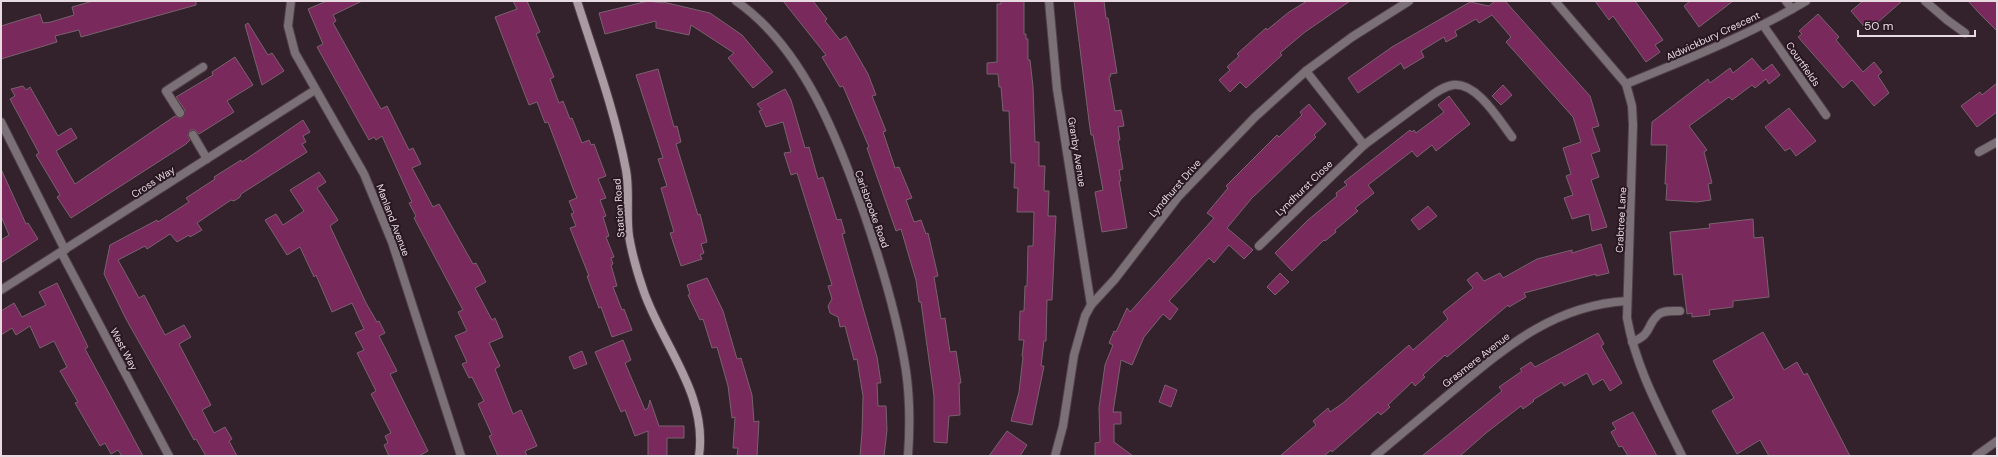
<svg xmlns="http://www.w3.org/2000/svg" width="1998" height="457" viewBox="0 0 1998 457" font-family="'DM Sans',sans-serif">
	<style>
		.building { fill: #7a295d; stroke: #78626e }
		.lines { fill: none; stroke-linecap: round; stroke-linejoin: round }
		.lane-casing { stroke: #503f48; stroke-width: 10 }
		.street-casing { stroke: #503f48; stroke-width: 10 }
		.secondary-casing { stroke: #503f48; stroke-width: 10 }
		.lane { stroke: #7a7075; stroke-width: 8 }
		.street { stroke: #7a7075; stroke-width: 8 }
		.secondary { stroke: #aa9aa2; stroke-width: 8 }
		.labels { text-anchor: middle; dominant-baseline: central; stroke-width: 4; stroke-linejoin: round; paint-order: stroke }
		.street-label { font-size: 10px; fill: #e7dbe1; stroke: #291721 }
	</style>
	<rect width="100%" height="100%" fill="#33212b"/>
	<g class="building">
		<path d="M93 1H196V5L81 37 79 30 55 36 57 42 1 59V26L40 14 43 23 51 22 74 15 72 7Z"/>
		<path d="M327 1H362L333 15 336 21 333 23 381 109 387 106 409 150 413 148 421 164 412 168 433 207 439 204 473 264 476 263 486 282 475 288 492 320 495 318 503 337 489 343 500 366 495 369 513 414 521 410 537 446 525 451 527 456H498L489 436 492 435 478 404 484 401 472 377 469 378 462 364 467 362 455 336 467 331 458 312 463 310 414 218 416 216 409 203 412 202 382 136 376 140 374 137 369 140 317 47 323 44 308 9Z"/>
		<path d="M513 1H527L540 32 536 34 554 77 550 79 559 103 563 101 570 119 572 118 582 143 589 140 591 145 594 144 606 176 598 179 606 198 600 200 606 216 603 217 609 236 606 237 614 257 611 258 613 264 611 265 617 286 613 287 622 310 624 309 632 330 612 337 601 307 599 308 587 276H589L570 228 576 226 571 214 574 213 569 201 577 198 574 191 548 122 545 123 537 102 529 105 495 17 517 9Z"/>
		<path d="M648 1 663 3V2L710 13 742 35 773 72 753 88 728 58 734 53 691 25 689 35 656 28V21L605 34 599 13Z"/>
		<path d="M783 1H813L827 19 825 21 840 40 846 36 868 74 876 95 872 96 886 131 883 132 895 168 899 167 912 198 906 200 914 222 921 220 926 234 928 233 938 276 934 277 941 319 945 318 950 352 956 351 961 383H959L960 415 949 416 947 443 934 442V396L921 302H919L916 280 901 229 896 231 867 148 869 147 843 86 840 87 822 57 826 55Z"/>
		<path d="M1001 1H1024V34H1026V39H1028V60H1030L1033 87 1035 142H1039V166H1045L1044 191H1049L1048 216H1056L1052 300H1047L1046 341H1044L1041 366H1044L1032 425 1011 421 1019 392 1023 357 1022 356 1024 340H1019L1020 311H1024L1025 286H1027L1028 246H1033L1034 212H1017L1018 188H1014L1015 163H1011L1009 111H1003L1001 87H999L998 74H987V63L997 62V4H1001Z"/>
		<path d="M1074 1H1104L1106 18H1108L1117 73 1110 74 1111 76 1109 77 1115 111 1121 110 1124 126 1118 127 1120 140H1118L1123 169 1119 170 1121 181H1119L1127 228 1102 232 1095 192 1103 190 1093 135H1091L1089 121Z"/>
		<path d="M1307 1H1350L1305 32 1280 53 1282 55 1246 88 1240 82 1230 92 1219 80 1230 70 1227 67 1239 56 1237 54 1266 28 1267 30 1289 12Z"/>
		<path d="M1495 1H1505L1590 96 1599 126 1592 128 1600 151 1591 154 1599 177 1591 180 1607 227 1592 231 1589 214 1572 219 1564 198 1573 195 1566 176 1571 174 1563 148 1581 142 1573 117 1506 42 1511 37 1492 15 1479 23 1476 19 1455 31 1457 36 1446 42 1444 37 1421 51 1424 57 1404 69 1401 63 1358 93 1348 78 1392 47 1470 2 1489 6Z"/>
		<path d="M1595 1H1635L1663 40 1655 45 1660 52 1646 62 1613 16 1609 20Z"/>
		<path d="M1690 1H1733L1699 27 1684 6Z"/>
		<path d="M1863 1H1902L1868 31 1851 11Z"/>
		<path d="M1968 1H1997V31L1980 14Z"/>
		<path d="M1818 14 1839 37 1836 40 1863 72 1874 62 1882 72 1878 76 1889 93 1874 106 1852 80 1843 88 1798 37 1802 34 1799 31Z"/>
		<path d="M248 23 268 55 272 53 284 71 262 85 245 25Z"/>
		<path d="M235 57 253 85 227 101 234 112 199 134 195 130H190L188 135 190 140 186 144 71 218 57 197 60 195 36 155 39 153 10 99 15 96 11 89 23 86 26 90 30 87 58 136 71 128 77 138 56 151 75 184 175 116 180 118 183 117 185 110 176 97 213 75 212 72Z"/>
		<path d="M1752 58 1763 71 1772 64 1780 75 1769 84 1766 79 1755 88 1752 85 1732 100 1729 97 1689 126 1707 150 1704 152 1712 183 1708 184 1711 200 1697 202 1666 200 1667 184H1665L1667 145H1651L1652 122 1708 79 1710 83 1730 68 1733 73Z"/>
		<path d="M658 69 674 127 677 126 681 142 676 144 698 215 700 214 707 242 701 244 704 253 700 255 702 259 681 266 670 233 674 232 661 188 667 186 658 159 663 158 636 75Z"/>
		<path d="M1997 83V112L1977 127 1961 106 1980 92 1982 95Z"/>
		<path d="M1503 85 1512 95 1501 105 1492 96Z"/>
		<path d="M785 89 791 100 805 148 809 147 818 179 823 177 837 220 841 219 845 233 842 234 877 357 881 383H877L878 406H886L887 430 884 456H860L862 432 863 396 857 359 854 360 845 326 840 327 838 317 830 313 828 306 832 299 828 286 832 285 797 173 791 175 784 153 791 152 783 122 766 127 759 111 762 110 757 104Z"/>
		<path d="M1449 96 1470 124 1436 151 1432 145 1417 157 1412 151 1368 185 1374 193 1355 208 1358 211 1335 230 1336 232 1325 241 1324 240 1292 271 1275 253 1308 220 1337 196 1336 193 1347 185 1344 182 1410 130 1412 132 1414 130 1416 133 1444 112 1438 105Z"/>
		<path d="M1309 104 1326 124 1314 135 1316 137 1252 198 1227 228 1253 250 1244 259 1229 245 1214 263 1209 258 1169 301 1178 309 1170 320 1163 314 1144 337 1132 365 1121 360 1113 412H1121V424H1114V442L1133 456H1095V443L1100 442 1099 408 1105 365 1113 345 1109 343 1114 331 1116 332 1127 308 1130 312 1214 218 1207 213 1228 188 1226 186 1277 135 1279 137 1302 115 1300 112Z"/>
		<path d="M1789 108 1816 141 1796 156 1790 148 1785 151 1765 127Z"/>
		<path d="M303 120 310 132 303 136 306 142 302 144 307 152 241 194 240 197 234 201 231 200 197 223 202 230 190 237 189 235 177 242 170 234 147 249 145 246 118 260 139 298 144 295 165 335 184 325 191 337 179 344 211 405 202 410 214 433 225 427 232 439 229 441 237 456H206L196 439 194 440 182 418 126 319 104 274 110 245 157 220 158 222 189 202 186 198 215 179 214 177 241 160 242 162Z"/>
		<path d="M1 169 26 224 28 223 38 239 1 263V240L9 235 1 216Z"/>
		<path d="M319 172 326 182 317 188 338 220 330 226 366 303 377 322 379 321 385 333 379 336 397 371 390 374 428 451 419 456H389L384 445 388 443 385 436 391 433 371 394 376 391 357 353 364 350 355 333 364 329 352 303 332 312 316 275 314 277 300 247 287 255 265 220 276 214 283 225 304 211 290 190Z"/>
		<path d="M1428 206 1437 216 1419 230 1411 220Z"/>
		<path d="M1753 219 1754 238 1763 237 1769 297 1733 301V307L1709 310 1710 315 1692 317V313L1687 314 1682 274 1674 275 1670 232 1710 228 1709 224Z"/>
		<path d="M1601 244 1609 273 1596 276V274L1524 293 1526 297 1509 307 1508 305 1447 357 1445 355 1423 375 1425 377 1415 386 1412 382 1388 405 1390 407 1381 415 1378 412 1332 452 1331 450 1324 456H1280L1316 425 1313 421 1328 408 1330 412 1343 403 1409 345 1413 350 1448 319 1443 312 1473 288 1467 280 1477 272 1484 281 1500 273 1503 278 1537 259 1572 250V253Z"/>
		<path d="M1280 273 1289 282 1275 295 1267 287Z"/>
		<path d="M707 278 723 311 737 359 741 358 752 395 754 422 759 421 757 456H737L738 448H733L735 417 732 418 728 386 717 347 712 348 703 319 700 320 688 295 690 294 687 285Z"/>
		<path d="M57 283 88 347 85 349 143 456H122L118 450 111 454 105 443 100 446 75 403 78 402 60 371 67 367 54 341 40 348 30 326 16 335 12 328 1 335V311L14 303 22 317 46 305 39 292Z"/>
		<path d="M1763 332 1784 370 1797 362 1804 375 1807 373 1850 456H1769L1760 440 1737 454 1712 411 1734 398 1713 361Z"/>
		<path d="M1598 333 1604 344 1601 346 1622 383 1610 391 1603 379 1593 385 1587 373 1564 386 1562 382 1533 400 1534 401 1523 409 1521 406 1486 433 1460 456H1422L1502 391 1499 387 1522 371 1520 369 1531 362 1535 367Z"/>
		<path d="M623 340 631 360 625 363 645 410 648 408 650 400 659 426H684V438H667V456H648V431L635 436 625 410 621 412 595 352Z"/>
		<path d="M582 351 587 364 574 369 569 357Z"/>
		<path d="M1165 385 1177 390 1171 407 1159 402Z"/>
		<path d="M1633 412 1657 456H1628L1622 446 1619 447 1611 432 1616 429 1612 423Z"/>
		<path d="M1007 431 1027 445 1020 456H989Z"/>
	</g>
	<g class="lines">
		<g class="lane-casing">
			<g id="lane">
				<path d="M1418 105C1429 98 1440 87 1453 85 1477 82 1499 120 1512 137"/>
				<path d="M180 113 166 91 203 67"/>
				<path d="M193 135 207 159"/>
				<path d="M1632 342C1653 334 1646 325 1658 315 1663 310 1674 311 1680 311"/>
			</g>
		</g>
		<g class="street-casing">
			<g id="street">
				<path d="M291 1 288 26 295 53 364 174 392 242 461 456"/>
				<path d="M736 1C804 48 839 141 865 216 882 266 898 319 906 371 910 399 910 428 908 456"/>
				<path d="M1049 1 1057 89 1091 305"/>
				<path d="M1555 1 1626 84 1632 106 1633 125 1627 318C1636 368 1660 411 1682 456"/>
				<path d="M1786 1 1792 9"/>
				<path d="M1925 1 1947 20 1965 33"/>
				<path d="M1763 25 1826 115"/>
				<path d="M1306 71 1364 145"/>
				<path d="M1626 84C1688 59 1749 35 1806 1"/>
				<path d="M1 122 65 250"/>
				<path d="M1979 152 1997 142"/>
				<path d="M1259 246 1364 145 1418 105"/>
				<path d="M61 252 169 456"/>
				<path d="M1 290 315 90"/>
				<path d="M1055 456 1063 426 1074 355 1085 316 1091 305 1115 279 1178 197 1255 117 1306 71 1352 37 1409 1"/>
				<path d="M1375 456C1401 434 1428 412 1454 390 1507 346 1555 305 1627 301"/>
				<path d="M1976 456 1997 441"/>
			</g>
		</g>
		<g class="secondary-casing">
			<path id="secondary" d="M577 1C595 57 615 112 626 170 630 191 626 214 629 236 632 254 638 275 644 292 663 346 708 395 699 456"/>
		</g>
		<use href="#lane" class="lane"/>
		<use href="#street" class="street"/>
		<use href="#secondary" class="secondary"/>
	</g>
	<g class="labels">
		<g class="street-label">
			<text transform="translate(1713 36) rotate(-25)">Aldwickbury Crescent</text>
			<text transform="translate(1803 64) rotate(55)">Courtfields</text>
			<text transform="translate(1077 152) rotate(81)">Granby Avenue</text>
			<text transform="translate(153 182) rotate(-33)">Cross Way</text>
			<text transform="translate(1175 188) rotate(-49)">Lyndhurst Drive</text>
			<text transform="translate(1304 188) rotate(-44)">Lyndhurst Close</text>
			<text transform="translate(619 208) rotate(-94)">Station Road</text>
			<text transform="translate(872 209) rotate(70)">Carisbrooke Road</text>
			<text transform="translate(393 220) rotate(69)">Manland Avenue</text>
			<text transform="translate(1621 220) rotate(-87)">Crabtree Lane</text>
			<text transform="translate(124 349) rotate(62)">West Way</text>
			<text transform="translate(1476 360) rotate(-38)">Grasmere Avenue</text>
		</g>
	</g>
	<rect width="1998" height="457" fill="none" stroke="#e7dbe1" stroke-width="4"/>
	<path d="M1858 30v6h117v-6" fill="none" stroke="#e7dbe1" stroke-width="2"/>
	<text x="1864" y="30" font-size="12" fill="#e7dbe1" stroke="#291721" stroke-width="3" paint-order="stroke">50 m</text>
</svg>
